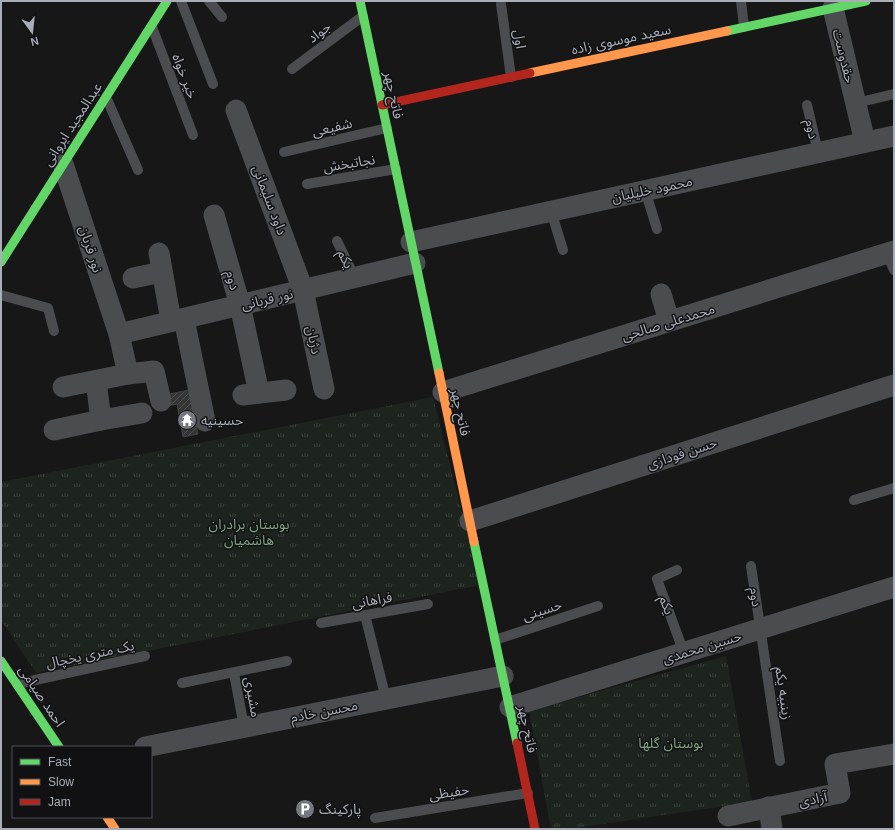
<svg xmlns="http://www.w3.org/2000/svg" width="895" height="830" viewBox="0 0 895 830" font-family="Helvetica,'Noto Sans Arabic',sans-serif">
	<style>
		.park { fill: url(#park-tufts) }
		.building { fill: url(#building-hatch); stroke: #3f4043 }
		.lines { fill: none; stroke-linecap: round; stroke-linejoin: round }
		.lane { stroke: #4b4c50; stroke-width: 10 }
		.street { stroke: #4b4c50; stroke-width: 21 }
		.fast { stroke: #63d668; stroke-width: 9 }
		.slow { stroke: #ff974d; stroke-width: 9 }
		.jam { stroke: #b3261e; stroke-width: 9 }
		.labels { text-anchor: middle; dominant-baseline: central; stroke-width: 3; stroke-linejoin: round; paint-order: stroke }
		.street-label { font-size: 14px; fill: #a8adb8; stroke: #111113 }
		.poi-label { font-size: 14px; fill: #a8adb8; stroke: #111113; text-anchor: start }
		.park-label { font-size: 14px; fill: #7fa381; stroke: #111113 }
	</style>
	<defs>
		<pattern id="park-tufts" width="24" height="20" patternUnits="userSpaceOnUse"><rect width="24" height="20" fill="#1d241e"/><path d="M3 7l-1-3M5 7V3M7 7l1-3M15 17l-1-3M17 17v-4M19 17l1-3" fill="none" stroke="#3b413d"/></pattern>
		<pattern id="building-hatch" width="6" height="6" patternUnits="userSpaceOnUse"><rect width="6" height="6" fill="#353536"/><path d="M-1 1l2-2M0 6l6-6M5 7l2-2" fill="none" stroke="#4f5051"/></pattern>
	</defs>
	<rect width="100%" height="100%" fill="#171717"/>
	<g class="park">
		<path d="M433 397 480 585 36 673 1 620V482Z"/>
		<path d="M726 656 752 802 569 829H551L529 711Z"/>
	</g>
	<path class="building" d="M189 390 198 434 183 437 177 404 167 406 165 395Z"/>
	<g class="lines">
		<g class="lane">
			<path d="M181 1 213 84"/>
			<path d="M209 1 222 17"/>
			<path d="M741 1 744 27"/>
			<path d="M501 4 511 77"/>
			<path d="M152 27 193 135"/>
			<path d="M292 69 363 16"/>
			<path d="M106 97 138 170"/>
			<path d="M856 103 894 94"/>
			<path d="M807 105 818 152"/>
			<path d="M284 152 387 128"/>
			<path d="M307 184 396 169"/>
			<path d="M645 190 657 229"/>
			<path d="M551 211 563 250"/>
			<path d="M337 241 355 278"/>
			<path d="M887 254 894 270"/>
			<path d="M1 295 48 308 54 331"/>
			<path d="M854 500 894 488"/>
			<path d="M751 566 780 761"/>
			<path d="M677 570 657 579 684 653"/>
			<path d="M365 615 386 699"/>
			<path d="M321 623 428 604"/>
			<path d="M495 640 598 606"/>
			<path d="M234 673 244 727"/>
			<path d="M182 683 287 661"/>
			<path d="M17 684 145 656"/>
			<path d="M375 818 528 793"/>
		</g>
		<g class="street">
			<path d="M833 8 865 142"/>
			<path d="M236 110 303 290 324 389"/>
			<path d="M63 164 119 334 128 374 63 387"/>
			<path d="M214 215 240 305 259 393"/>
			<path d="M411 242 894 136"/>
			<path d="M159 253 171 321"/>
			<path d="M133 278 162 272"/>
			<path d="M661 294 669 321"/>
			<path d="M184 319 205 421"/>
			<path d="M119 334 415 263"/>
			<path d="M128 374 154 371 161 401"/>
			<path d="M96 381 101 420"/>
			<path d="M443 392 894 251"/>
			<path d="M243 395 286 390"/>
			<path d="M54 430 101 420 142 413"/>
			<path d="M470 521 894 385"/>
			<path d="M510 707 894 587"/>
			<path d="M145 747 503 676"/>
			<path d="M769 807 772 829"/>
			<path d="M728 816 840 793 835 764 894 754"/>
		</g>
		<g class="fast">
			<path d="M360 1 439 373"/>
			<path d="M727 31 866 1"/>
			<path d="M1 262 167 1"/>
			<path d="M474 542 517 743"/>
			<path d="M1 661 59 747"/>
		</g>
		<g class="slow">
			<path d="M530 73 727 31"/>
			<path d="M439 373 474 542"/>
			<path d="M107 817 115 829"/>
		</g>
		<g class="jam">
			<path d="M382 105 530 73"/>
			<path d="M517 743 535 829"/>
		</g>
	</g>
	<defs>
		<g id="temple-disc" transform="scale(1)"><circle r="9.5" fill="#757880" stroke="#111113"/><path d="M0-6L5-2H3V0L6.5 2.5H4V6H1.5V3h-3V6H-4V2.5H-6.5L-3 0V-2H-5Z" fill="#fff"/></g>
		<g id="parking-disc" transform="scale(1)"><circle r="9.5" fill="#757880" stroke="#111113"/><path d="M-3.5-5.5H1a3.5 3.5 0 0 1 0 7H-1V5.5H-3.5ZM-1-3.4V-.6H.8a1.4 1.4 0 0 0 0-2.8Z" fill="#fff"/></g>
	</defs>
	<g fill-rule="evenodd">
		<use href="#temple-disc" x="187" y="420"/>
		<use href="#parking-disc" x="305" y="809"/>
	</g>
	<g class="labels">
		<g class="street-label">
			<text transform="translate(319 32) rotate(-37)">جواد</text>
			<text transform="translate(520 39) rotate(82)">اول</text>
			<text transform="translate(621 39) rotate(-12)">سعید موسوی زاده</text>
			<text transform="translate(844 56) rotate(76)">حقدوست</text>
			<text transform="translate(185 76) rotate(69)">خیر خواه</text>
			<text transform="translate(394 95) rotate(78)">فاتح چهر</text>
			<text transform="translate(72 124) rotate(-57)">عبدالمجید ایروانی</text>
			<text transform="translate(332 127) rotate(-13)">شفیعی</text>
			<text transform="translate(812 129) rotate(77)">دوم</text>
			<text transform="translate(349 163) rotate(-9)">نجاتبخش</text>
			<text transform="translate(652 189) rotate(-12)">محمود خلیلیان</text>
			<text transform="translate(270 200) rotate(69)">داود سلیمانی</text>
			<text transform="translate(91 249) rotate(72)">نور قربان</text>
			<text transform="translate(346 259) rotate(64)">یکم</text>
			<text transform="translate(233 280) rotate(74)">دوم</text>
			<text transform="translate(267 299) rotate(-13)">نور قربانی</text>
			<text transform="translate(668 322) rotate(-17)">محمدعلی صالحی</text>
			<text transform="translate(314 340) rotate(78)">دژبان</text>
			<text transform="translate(461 412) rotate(78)">فاتح چهر</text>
			<text transform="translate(682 453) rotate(-18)">حسن فودازی</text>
			<text transform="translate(756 597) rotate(82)">دوم</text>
			<text transform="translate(372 600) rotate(-10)">فراهانی</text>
			<text transform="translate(667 605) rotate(70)">یکم</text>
			<text transform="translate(542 610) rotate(-18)">حسینی</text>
			<text transform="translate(702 647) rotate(-17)">حسین محمدی</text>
			<text transform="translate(90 654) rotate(-12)">یک متری یخچال</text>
			<text transform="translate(784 693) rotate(82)">زینبیه یکم</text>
			<text transform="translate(42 696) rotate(56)">احمد صیامی</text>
			<text transform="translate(253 697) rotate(80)">مشیری</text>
			<text transform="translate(324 711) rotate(-11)">محسن خادم</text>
			<text transform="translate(528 729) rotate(78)">فاتح چهر</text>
			<text transform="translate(449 792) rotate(-9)">حفیظی</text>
			<text transform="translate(813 799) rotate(-11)">آزادی</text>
		</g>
		<g class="poi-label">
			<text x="201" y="420">حسینیه</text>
			<text x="319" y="809">پارکینگ</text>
		</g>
		<g class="park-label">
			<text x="249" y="524">بوستان برادران<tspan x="249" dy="16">هاشمیان</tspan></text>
			<text x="671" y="743">بوستان گلها</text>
		</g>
	</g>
	<rect width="895" height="830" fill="none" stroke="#a8adb8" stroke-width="4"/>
	<rect x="12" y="746" width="140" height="72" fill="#111113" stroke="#4d4f55"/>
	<rect x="20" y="759" width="20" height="6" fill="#63d668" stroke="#4d4f55"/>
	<text x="48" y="766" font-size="12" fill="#a8adb8">Fast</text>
	<rect x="20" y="779" width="20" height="6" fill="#ff974d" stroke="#4d4f55"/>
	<text x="48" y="786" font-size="12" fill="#a8adb8">Slow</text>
	<rect x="20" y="799" width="20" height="6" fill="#b3261e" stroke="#4d4f55"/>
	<text x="48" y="806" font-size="12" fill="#a8adb8">Jam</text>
	<g transform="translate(32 32) rotate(165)" stroke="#111113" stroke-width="3" paint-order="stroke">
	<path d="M0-3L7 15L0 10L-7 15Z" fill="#a8adb8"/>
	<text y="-6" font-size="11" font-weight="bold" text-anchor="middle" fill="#a8adb8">N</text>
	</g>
</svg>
